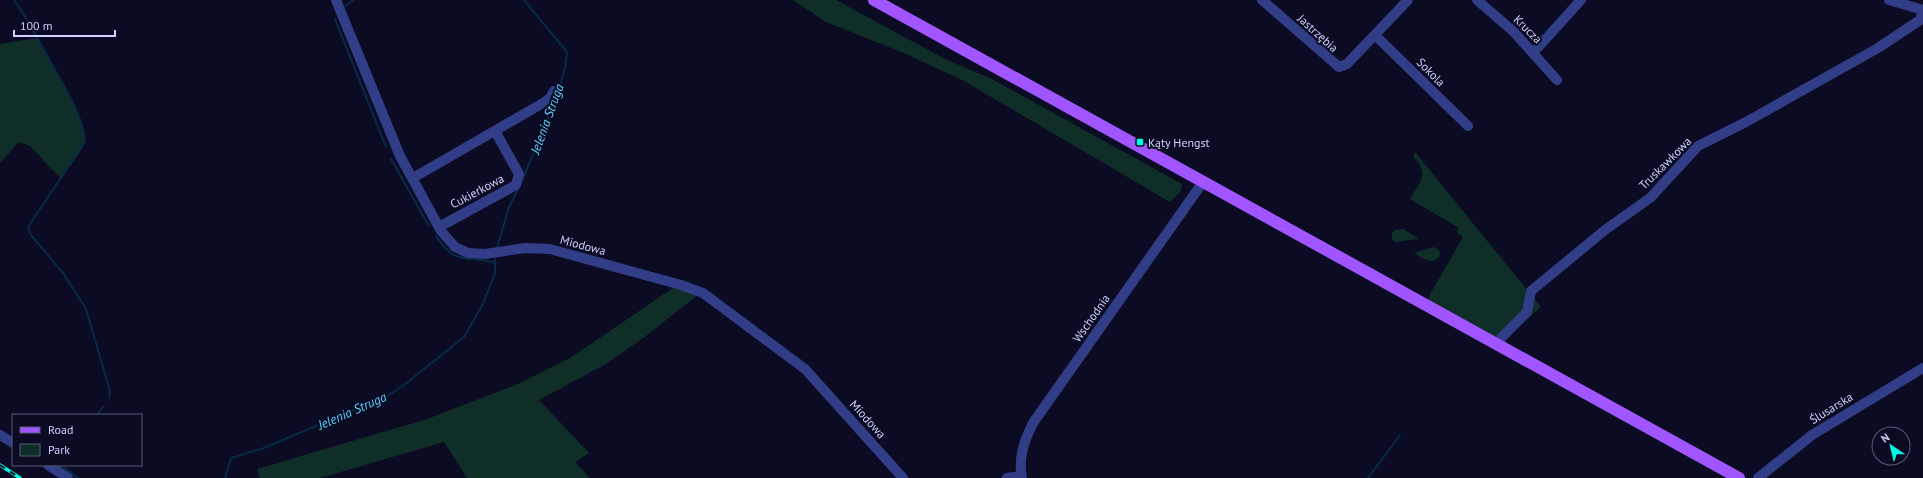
<svg xmlns="http://www.w3.org/2000/svg" width="1923" height="478" viewBox="0 0 1923 478" font-family="'PT Sans',sans-serif">
	<style>
		.green { fill: #0e2e27 }
		.lines { fill: none; stroke-linecap: round; stroke-linejoin: round }
		.stream { stroke: #062a47; stroke-width: 2 }
		.minor { stroke: #313e87; stroke-width: 10 }
		.major { stroke: #a055ff; stroke-width: 12 }
		.rail-casing { stroke: #00f9e3; stroke-width: 3.5 }
		.rail { stroke: #0b0c23; stroke-width: 2; stroke-dasharray: 6; stroke-linecap: butt }
		.poi-dot { fill: #00f9e3; stroke: #0b0c23; stroke-width: 1.5 }
		.labels { text-anchor: middle; dominant-baseline: central; stroke-width: 4; stroke-linejoin: round; paint-order: stroke }
		.street-label { font-size: 12px; fill: #ced1ff; stroke: #0b0c23 }
		.poi-label { font-size: 12px; fill: #ced1ff; stroke: #0b0c23; text-anchor: start }
		.water-label { font-size: 13px; font-style: italic; fill: #5cd2ff; stroke: #0b0c23 }
	</style>
	<rect width="100%" height="100%" fill="#0b0c23"/>
	<g class="green">
		<path d="M793 0H836L945 59 990 78 1182 184 1181 191 1170 202 964 81 904 53 826 22Z"/>
		<path d="M38 38C48 58 87 122 85 141 84 149 66 171 61 179L30 146 19 142 0 163V44Z"/>
		<path d="M1415 152 1541 307 1510 334 1492 337 1429 301V296L1463 237 1456 232 1459 228 1410 199C1421 180 1429 175 1413 156Z"/>
		<path d="M1403 229 1418 238V239L1395 242 1392 240V233L1395 230Z"/>
		<path d="M1434 247 1439 250 1440 255C1434 267 1422 258 1414 253Z"/>
		<path d="M676 286 699 294 646 336 606 364 539 400 589 453 575 462 590 478H467L444 442 320 478H260L257 469 427 419 518 384 570 358Z"/>
	</g>
	<g class="lines">
		<g class="stream">
			<path d="M14 0C28 19 38 40 50 61 62 83 84 117 85 142L28 227 31 235 63 273 86 309 110 391 109 398"/>
			<path d="M343 7 354 0"/>
			<path d="M335 19 386 147"/>
			<path d="M391 159 429 226"/>
			<path d="M522 181 558 93 565 68 567 52 524 0"/>
			<path d="M436 236C455 266 467 255 496 263"/>
			<path d="M497 248 509 207 518 189"/>
			<path d="M97 415 104 406"/>
			<path d="M61 465 78 478"/>
			<path d="M225 478 231 458 264 448 344 414 381 400 404 385 464 337 482 306 495 273V256"/>
			<path d="M1368 478 1400 435"/>
		</g>
		<g class="minor">
			<path d="M336 0 400 156 441 231 455 247 468 253 485 254 525 248 550 249 681 285 703 293 805 369 903 478"/>
			<path d="M1262 0 1339 67 1347 64 1408 0"/>
			<path d="M1477 0 1514 32 1557 80"/>
			<path d="M1889 0 1923 10"/>
			<path d="M1375 35 1468 126"/>
			<path d="M1533 53 1581 0"/>
			<path d="M413 178 543 103 550 98 554 91"/>
			<path d="M439 227 516 185 519 174 495 131"/>
			<path d="M1498 345 1501 338 1527 312 1531 291 1605 230 1650 198 1698 146 1746 122 1878 48 1920 20 1923 11"/>
			<path d="M0 435 13 443"/>
			<path d="M48 465 68 478"/>
			<path d="M1007 478 1021 476"/>
			<path d="M1022 478C1018 458 1024 441 1033 423L1203 182"/>
			<path d="M1758 478 1812 435 1923 368"/>
		</g>
		<path class="major" d="M874 0 1739 478"/>
		<g class="rail-casing">
			<path id="rail" d="M0 465 20 478"/>
		</g>
		<use href="#rail" class="rail"/>
	</g>
	<rect class="poi-dot" x="1136" y="138" width="8" height="8" rx="2"/>
	<g class="labels">
		<g class="street-label">
			<text transform="translate(1528 29) rotate(45)">Krucza</text>
			<text transform="translate(1318 33) rotate(42)">Jastrzębia</text>
			<text transform="translate(1431 72) rotate(45)">Sokola</text>
			<text transform="translate(1665 163) rotate(-45)">Truskawkowa</text>
			<text transform="translate(477 191) rotate(-28)">Cukierkowa</text>
			<text transform="translate(583 245) rotate(15)">Miodowa</text>
			<text transform="translate(1091 318) rotate(-55)">Wschodnia</text>
			<text transform="translate(1831 408) rotate(-32)">Ślusarska</text>
			<text transform="translate(868 419) rotate(48)">Miodowa</text>
		</g>
		<g class="poi-label">
			<text x="1148" y="142">Kąty Hengst</text>
		</g>
		<g class="water-label">
			<text transform="translate(547 119) rotate(-70)">Jelenia Struga</text>
			<text transform="translate(352 411) rotate(-24)">Jelenia Struga</text>
		</g>
	</g>
	<rect x="12" y="414" width="130" height="52" fill="#0b0c23" stroke="#595b7b"/>
	<rect x="20" y="427" width="20" height="6" fill="#a055ff" stroke="#595b7b"/>
	<text x="48" y="434" font-size="12" fill="#ced1ff">Road</text>
	<rect x="20" y="444" width="20" height="12" fill="#0e2e27" stroke="#595b7b"/>
	<text x="48" y="454" font-size="12" fill="#ced1ff">Park</text>
	<g transform="translate(1891 446) rotate(325)"><circle r="19" fill="#0b0c23" stroke="#595b7b"/>
	<path d="M0-3L7 15L0 10L-7 15Z" fill="#00f9e3"/>
	<text y="-6" font-size="11" font-weight="bold" text-anchor="middle" fill="#ced1ff">N</text>
	</g>
	<path d="M14 30v6h101v-6" fill="none" stroke="#ced1ff" stroke-width="2"/>
	<text x="20" y="30" font-size="12" fill="#ced1ff" stroke="#0b0c23" stroke-width="3" paint-order="stroke">100 m</text>
</svg>
